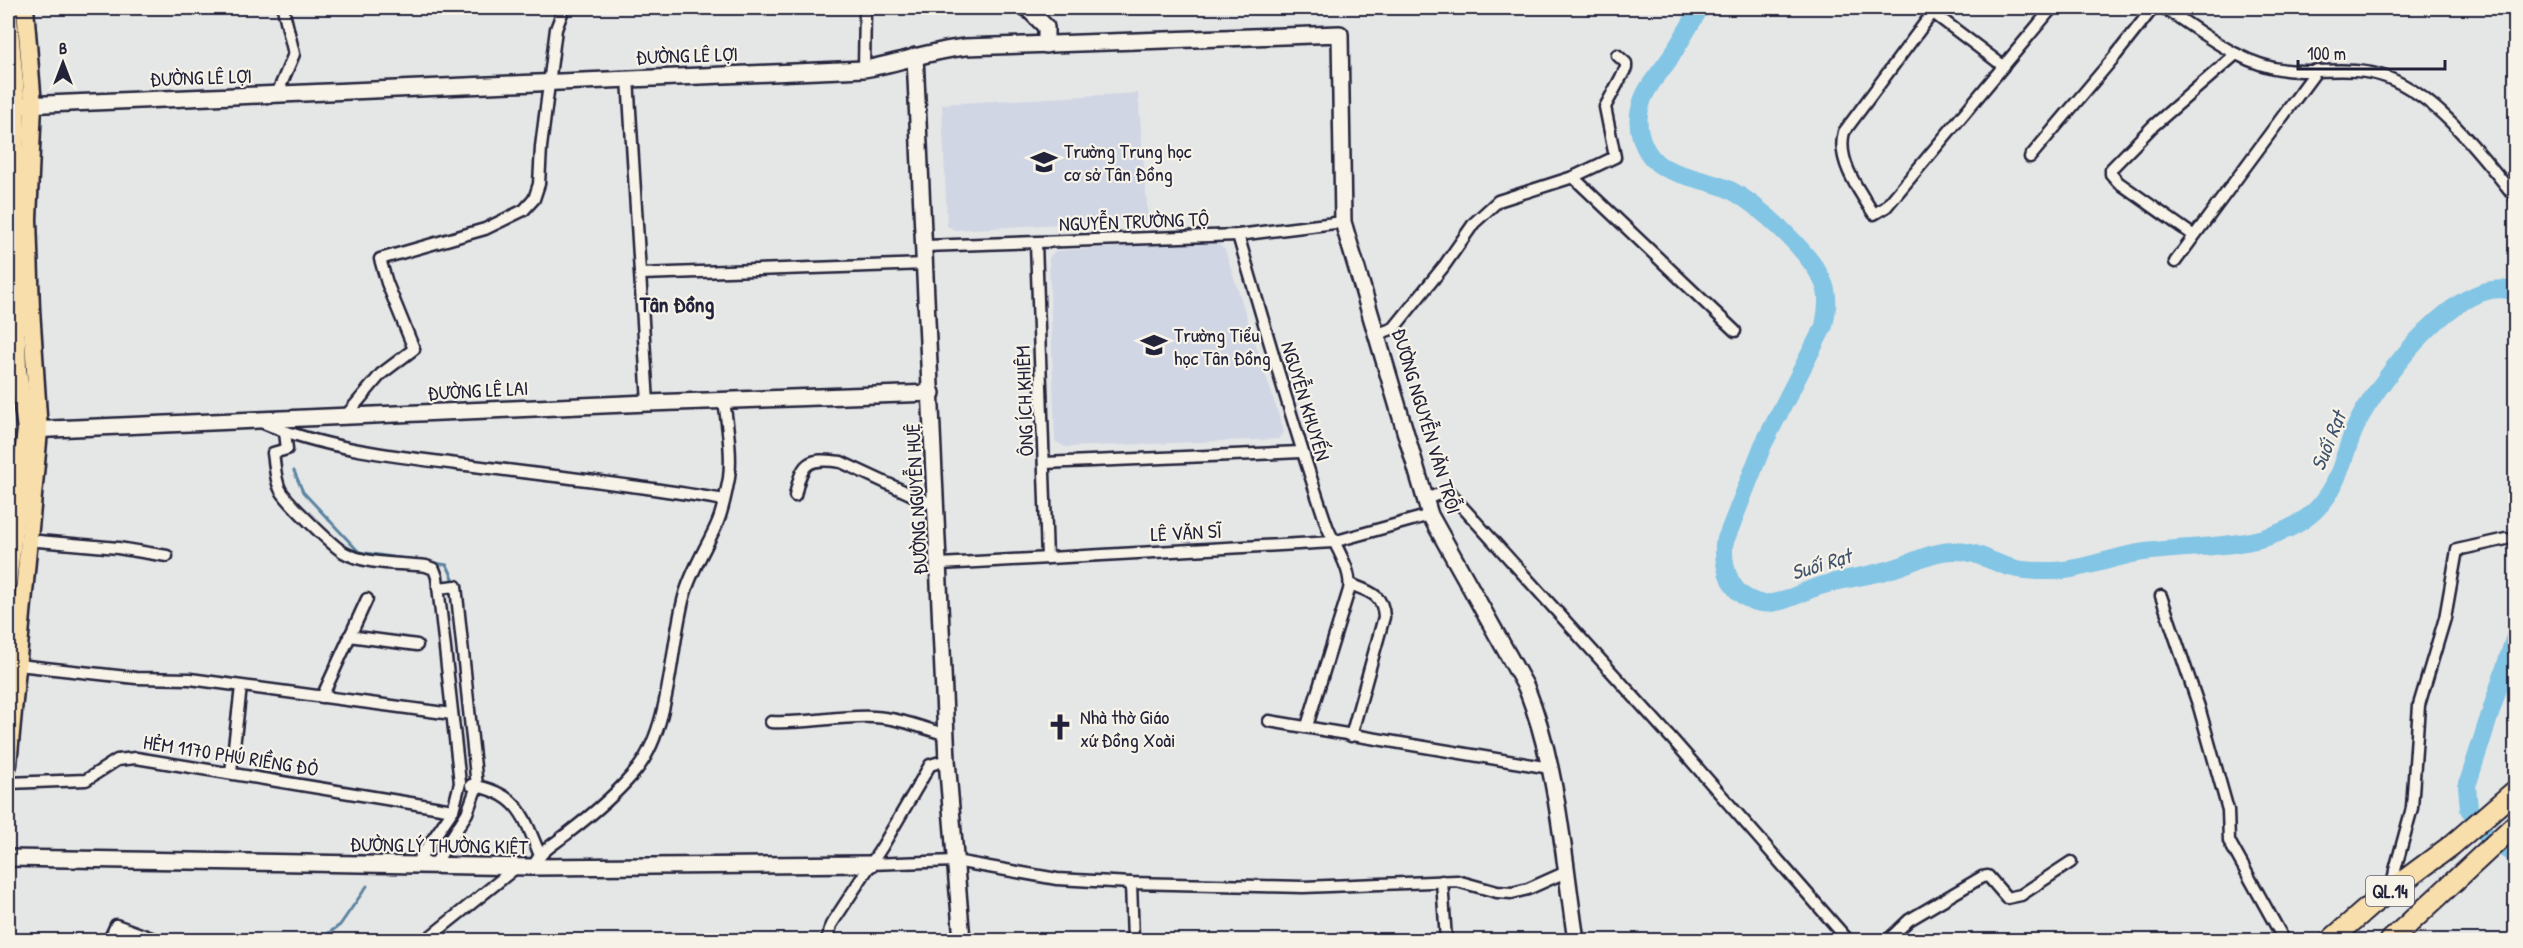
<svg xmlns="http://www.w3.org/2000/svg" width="2523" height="948" viewBox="0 0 2523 948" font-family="'Patrick Hand',sans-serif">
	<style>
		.built { fill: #d0d6e4 }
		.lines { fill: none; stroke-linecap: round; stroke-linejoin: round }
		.stream { stroke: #5c84a0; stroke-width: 3 }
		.river { stroke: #83c5e4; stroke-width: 18 }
		.street-casing { stroke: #22223b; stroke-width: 15 }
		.secondary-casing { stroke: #22223b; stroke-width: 20 }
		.primary-casing { stroke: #22223b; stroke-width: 21 }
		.highway-casing { stroke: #22223b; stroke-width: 24 }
		.street { stroke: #f7f3e8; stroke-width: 10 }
		.secondary { stroke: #f7f3e8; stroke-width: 15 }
		.primary { stroke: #f8deab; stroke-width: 16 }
		.highway { stroke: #f8deab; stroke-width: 20 }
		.labels { text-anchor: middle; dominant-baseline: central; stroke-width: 4.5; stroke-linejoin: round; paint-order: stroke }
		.shield { fill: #f7f3e8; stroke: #62616f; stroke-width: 1.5 }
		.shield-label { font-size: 18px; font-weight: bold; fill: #22223b }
		.street-label { font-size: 20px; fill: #22223b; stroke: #f7f3e8 }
		.poi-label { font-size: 20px; fill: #22223b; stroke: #f7f3e8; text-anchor: start }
		.water-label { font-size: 21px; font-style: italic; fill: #3f536e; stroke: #f7f3e8 }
		.quarter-label { font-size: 22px; font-weight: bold; fill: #22223b; stroke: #f7f3e8 }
	</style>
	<rect width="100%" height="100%" fill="#e5e6e6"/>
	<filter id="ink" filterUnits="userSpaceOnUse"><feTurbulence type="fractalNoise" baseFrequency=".0167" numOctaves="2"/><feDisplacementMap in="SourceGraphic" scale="12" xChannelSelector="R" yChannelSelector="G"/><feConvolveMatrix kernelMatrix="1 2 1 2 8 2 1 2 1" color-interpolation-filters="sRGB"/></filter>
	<g filter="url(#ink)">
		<g class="built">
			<path d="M1138 93 1148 219 955 230 947 226 942 104Z"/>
			<path d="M1216 241 1225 250 1284 432 1278 439 1065 447 1055 441 1049 258 1055 251Z"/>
		</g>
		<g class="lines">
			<g class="stream">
				<path d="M294 471 303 492 359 552 405 559"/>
				<path d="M429 562 447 565 453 578"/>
				<path d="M319 940 340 925 367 886"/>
			</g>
			<g class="river">
				<path d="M1700 8C1691 23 1682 39 1672 55 1661 73 1644 87 1640 109 1635 128 1643 151 1657 163 1672 175 1707 180 1726 188 1756 201 1818 258 1826 290 1829 303 1826 314 1824 326L1763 445 1724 544C1723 569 1730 594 1756 602 1775 608 1799 593 1817 587 1840 579 1864 577 1888 570 1908 565 1932 551 1953 551 1976 550 1992 563 2013 568 2023 571 2037 571 2047 571 2074 572 2110 558 2138 553 2192 544 2251 552 2299 523 2344 495 2339 455 2361 416 2385 375 2460 271 2516 292"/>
				<path d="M2516 633 2467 786 2469 809 2487 836 2516 856"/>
			</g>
			<g class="street-casing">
				<g id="street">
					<path d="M1936 8 1844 132C1836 160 1859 191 1874 214L1886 207 2052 8"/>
					<path d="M2164 8C2202 32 2240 65 2286 70 2319 74 2353 65 2386 77 2438 96 2482 156 2516 198"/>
					<path d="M1932 12 2002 65"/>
					<path d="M864 69 865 8"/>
					<path d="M628 78 648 403"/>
					<path d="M277 94 294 54 283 8"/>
					<path d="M2030 157 2116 55 2153 8"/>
					<path d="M1573 177 1735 331"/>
					<path d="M1238 235C1267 333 1294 430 1327 526 1334 545 1353 570 1349 590L1307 726"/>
					<path d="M2193 235 2118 182 2111 174V169L2153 126 2236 54"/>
					<path d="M1036 243 1047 558"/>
					<path d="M925 246 1238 235 1343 222"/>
					<path d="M2175 262 2317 70"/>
					<path d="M641 274 926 264"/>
					<path d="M1378 334 1394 328 1444 266 1474 223 1498 201 1573 177 1615 157 1605 107 1626 68V63L1617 55"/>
					<path d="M344 418 381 374 414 349 387 283 380 259 485 229 524 210 534 199 539 184 541 147 556 29 564 8"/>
					<path d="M261 422C324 449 398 457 466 465 552 476 638 485 724 500"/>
					<path d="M285 432 287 449 273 453C275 465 275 479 280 489 286 501 332 545 343 552 365 565 401 563 426 566L434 569 437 577 460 783 453 810 415 865"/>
					<path d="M1044 463 1301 452"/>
					<path d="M795 496C802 463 806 457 841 462L936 506"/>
					<path d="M1425 499 1448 491 1673 740 1848 940"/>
					<path d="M27 540 118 548 167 556"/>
					<path d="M940 564 1333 542 1430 515"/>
					<path d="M1350 584C1370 592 1383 594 1384 617L1351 736"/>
					<path d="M2161 596 2199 707 2228 810 2229 841 2284 940"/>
					<path d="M349 636 417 645"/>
					<path d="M18 665 136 678 190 679 452 714"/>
					<path d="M322 697 367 599"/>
					<path d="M1269 721 1550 768"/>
					<path d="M771 722C806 724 840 715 874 717 899 718 923 728 947 735"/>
					<path d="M231 772 241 687"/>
					<path d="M8 783 86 780 117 760 136 758 453 810"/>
					<path d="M471 785C517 793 523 813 539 853"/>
					<path d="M435 864 467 813 477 786 456 586 438 588"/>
					<path d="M870 864 955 861 1057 879 1131 883 1303 887 1457 881 1497 892 1512 893 1528 889 1566 872"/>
					<path d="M533 867C541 850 553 845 568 833 593 814 619 792 638 768 671 724 670 649 684 597 691 571 705 550 716 526 723 512 726 493 729 478 732 452 727 425 724 400"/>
					<path d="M1442 881 1446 940"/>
					<path d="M1131 883 1133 940"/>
					<path d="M2392 889 2395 870 2412 808 2419 705 2445 618 2457 550 2506 539"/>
					<path d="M109 940 116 925 157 940"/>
					<path d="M426 940 518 866"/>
					<path d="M827 940 831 925 882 847 930 765 947 760"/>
					<path d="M1888 940 1909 920 1982 877 1988 876 2007 898 2021 895 2071 862"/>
				</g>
			</g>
			<g class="secondary-casing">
				<g id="secondary">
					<path d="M1027 8 1046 27V45"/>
					<path d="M915 56 947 760 962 940"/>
					<path d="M23 105 864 69C898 63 930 51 965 47L1340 34 1343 222 1430 515 1526 687C1558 766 1563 856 1576 940"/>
					<path d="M29 430 648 403 932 393"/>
					<path d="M8 858 533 867 870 864"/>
				</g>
			</g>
			<g class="primary-casing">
				<g id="primary">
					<path d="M8 582 26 430 18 369 13 227 17 105 8 8"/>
					<path d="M8 765 39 431 31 309 28 219 33 105 25 8"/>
				</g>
			</g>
			<g class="highway-casing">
				<g id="highway">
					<path d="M2331 940 2371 905 2452 845 2516 790"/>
					<path d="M2391 940 2516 824"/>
				</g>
			</g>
			<use href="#street" class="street"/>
			<use href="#secondary" class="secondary"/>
			<use href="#primary" class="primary"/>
			<use href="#highway" class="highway"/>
		</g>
	</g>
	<defs>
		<g id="school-bare" transform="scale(2.07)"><path d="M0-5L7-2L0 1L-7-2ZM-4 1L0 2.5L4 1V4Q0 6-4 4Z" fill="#22223b" stroke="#f7f3e8" stroke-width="2.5" paint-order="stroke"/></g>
		<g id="church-bare" transform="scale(2.07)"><path d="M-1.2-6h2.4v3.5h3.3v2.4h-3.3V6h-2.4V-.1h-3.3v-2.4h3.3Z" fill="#22223b" stroke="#f7f3e8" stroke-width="2.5" paint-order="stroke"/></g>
	</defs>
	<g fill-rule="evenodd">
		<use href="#school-bare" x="1044" y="162"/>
		<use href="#school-bare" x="1154" y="345"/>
		<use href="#church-bare" x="1060" y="727"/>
	</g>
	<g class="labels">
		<rect class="shield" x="2366" y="876" width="48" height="30" rx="4.5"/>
		<g class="shield-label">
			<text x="2390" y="891">QL.14</text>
		</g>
		<g class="street-label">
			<text transform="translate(687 55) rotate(-2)">ĐƯỜNG LÊ LỢI</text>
			<text transform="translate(201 77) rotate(-2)">ĐƯỜNG LÊ LỢI</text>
			<text transform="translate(1134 221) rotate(-2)">NGUYỄN TRƯỜNG TỘ</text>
			<text transform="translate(478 390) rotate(-3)">ĐƯỜNG LÊ LAI</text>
			<text transform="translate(1024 401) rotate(-92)">ÔNG ÍCH KHIÊM</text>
			<text transform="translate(1306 401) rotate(73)">NGUYỄN KHUYẾN</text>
			<text transform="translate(1427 421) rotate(73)">ĐƯỜNG NGUYỄN VĂN TRỖI</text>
			<text transform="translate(916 499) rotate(-93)">ĐƯỜNG NGUYỄN HUỆ</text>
			<text transform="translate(1186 532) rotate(-3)">LÊ VĂN SĨ</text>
			<text transform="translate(231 755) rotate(9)">HẺM 1170 PHÚ RIỀNG ĐỎ</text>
			<text transform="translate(439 845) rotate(1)">ĐƯỜNG LÝ THƯỜNG KIỆT</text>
		</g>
		<g class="poi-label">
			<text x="1064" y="150">Trường Trung học<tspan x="1064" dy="23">cơ sở Tân Đồng</tspan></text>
			<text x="1174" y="334">Trường Tiểu<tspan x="1174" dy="23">học Tân Đồng</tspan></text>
			<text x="1080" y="716">Nhà thờ Giáo<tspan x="1080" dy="23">xứ Đồng Xoài</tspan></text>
		</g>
		<g class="water-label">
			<text transform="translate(2328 441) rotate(-68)">Suối Rạt</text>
			<text transform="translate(1821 564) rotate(-17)">Suối Rạt</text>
		</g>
		<g class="quarter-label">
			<text x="677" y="304">Tân Đồng</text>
		</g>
	</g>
	<rect width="2523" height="948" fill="none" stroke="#f7f3e8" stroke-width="30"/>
	<rect x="15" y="15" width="2493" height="918" fill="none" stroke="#22223b" stroke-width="2" filter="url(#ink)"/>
	<g transform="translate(63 63)" stroke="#f7f3e8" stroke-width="4.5" paint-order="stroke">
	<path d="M0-4.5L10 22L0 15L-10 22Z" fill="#22223b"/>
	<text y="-9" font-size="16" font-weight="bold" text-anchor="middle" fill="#22223b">B</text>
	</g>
	<path d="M2298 60v9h147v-9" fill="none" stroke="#22223b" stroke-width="3"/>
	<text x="2307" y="60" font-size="18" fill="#22223b" stroke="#f7f3e8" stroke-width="4.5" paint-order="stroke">100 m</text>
</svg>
